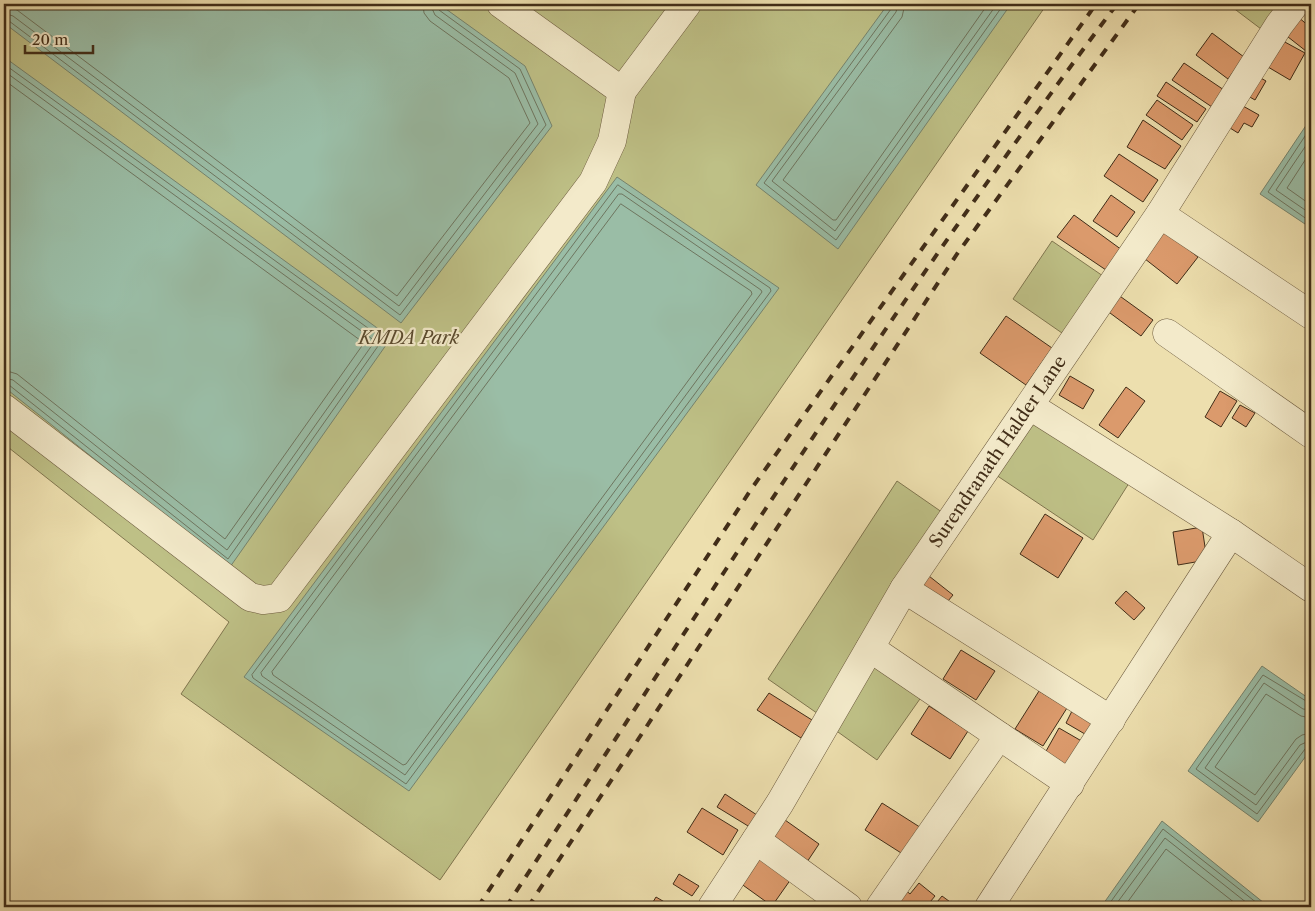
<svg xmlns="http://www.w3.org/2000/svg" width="1315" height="911" viewBox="0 0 1315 911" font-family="'Libre Caslon Text',serif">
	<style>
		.green { fill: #bec086; stroke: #80764f }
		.water { fill: #9abda6; stroke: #76836d }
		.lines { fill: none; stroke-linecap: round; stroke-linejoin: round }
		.shore { stroke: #6e755f; stroke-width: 1 }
		.building { fill: #db9a6c; stroke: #412d18 }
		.minor-casing { stroke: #6c5a3e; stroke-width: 29 }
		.minor { stroke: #f3eaca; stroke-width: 28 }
		.rail { stroke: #412d18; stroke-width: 4; stroke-dasharray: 9 9; stroke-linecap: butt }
		.labels { text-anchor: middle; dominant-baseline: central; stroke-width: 4.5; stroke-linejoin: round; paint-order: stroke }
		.park-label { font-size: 18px; font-style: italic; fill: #5a4a2e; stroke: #f3eaca }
		.street-label { font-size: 18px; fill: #412d18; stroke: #f3eaca }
	</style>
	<rect width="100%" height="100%" fill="#eddfae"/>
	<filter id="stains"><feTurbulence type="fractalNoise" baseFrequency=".004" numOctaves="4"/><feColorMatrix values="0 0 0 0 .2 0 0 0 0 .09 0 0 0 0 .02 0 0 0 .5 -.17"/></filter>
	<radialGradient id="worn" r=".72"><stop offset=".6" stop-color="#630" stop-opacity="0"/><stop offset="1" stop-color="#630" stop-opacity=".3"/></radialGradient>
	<g class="green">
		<path d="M4 4H1047L440 880 181 694 229 622 4 444Z"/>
		<path d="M1228 4H1285L1265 32Z"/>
		<path d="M1052 241 1103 276 1062 333 1013 299Z"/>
		<path d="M1032 415 1131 480 1093 540 993 473Z"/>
		<path d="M897 481 949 517 824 718 768 679Z"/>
		<path d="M870 661 922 696 877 760 831 727Z"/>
	</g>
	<g class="water">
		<path d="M4 4H439L525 66 552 126 401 323 4 23Z"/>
		<path d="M888 4H1011L838 249 756 185Z"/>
		<path d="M4 57 391 338 230 567 4 387Z"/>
		<path d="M1311 118V228L1260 194Z"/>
		<path d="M617 177 779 288 409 791 244 677Z"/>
		<path d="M1262 666 1311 700V749L1258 822 1188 771Z"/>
		<path d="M1162 821 1269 907H1101Z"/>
	</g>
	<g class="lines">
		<g class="shore">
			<path d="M892 4 891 9 764 183 836 240 1004 4"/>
			<path d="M898 4 896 12 772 181 835 231 997 4"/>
			<path d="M905 4 902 17 783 180 833 220H836L988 4"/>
			<path d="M4 6 17 10 397 296 530 123 509 78 430 21 424 13 423 4"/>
			<path d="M4 13 13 16 399 306 538 124 515 73 435 15 430 4"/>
			<path d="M4 20 9 21 400 315 546 125 520 69 439 10 436 4"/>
			<path d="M4 64 383 339 228 559 9 385 4 384"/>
			<path d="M4 71 375 341 227 550 13 380 4 378"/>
			<path d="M4 80 364 343 225 539 17 374 4 370"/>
			<path d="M1311 127 1268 192 1311 222"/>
			<path d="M1311 138 1276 190 1311 214"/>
			<path d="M1311 151 1287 188 1311 205"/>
			<path d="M618 185 770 288 771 291 406 784 253 678 252 675Z"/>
			<path d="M619 194H622L761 290 762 292 405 775 262 676 261 673Z"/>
			<path d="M621 204 751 291 752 294 406 764 403 765 273 675 272 672Z"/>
			<path d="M1311 704 1263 675 1196 769 1257 814 1305 749 1311 747"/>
			<path d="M1311 710 1303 709 1264 683 1205 768 1256 805 1300 745 1311 740"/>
			<path d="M1311 718 1301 716 1266 694 1215 767 1255 795 1296 739 1302 735 1311 733"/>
			<path d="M1107 907 1163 829 1262 907"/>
			<path d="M1114 907 1165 838 1252 907"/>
			<path d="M1124 907 1166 849 1240 907"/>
		</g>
	</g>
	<g class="building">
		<path d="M1297 16 1311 28V55L1283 33Z"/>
		<path d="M1212 33 1244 57 1228 79 1196 55Z"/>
		<path d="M1283 41 1305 53 1290 80 1268 67Z"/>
		<path d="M1184 63 1224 90 1212 107 1172 80Z"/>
		<path d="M1259 77 1266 81 1255 100 1248 96Z"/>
		<path d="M1166 82 1206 109 1197 122 1157 96Z"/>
		<path d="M1157 100 1193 125 1182 140 1146 115Z"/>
		<path d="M1243 106 1259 115 1252 127 1244 123 1238 133 1230 128Z"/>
		<path d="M1143 120 1181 146 1165 169 1127 147Z"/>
		<path d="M1119 154 1158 180 1143 202 1104 176Z"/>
		<path d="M1111 195 1135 212 1117 237 1093 221Z"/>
		<path d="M1074 215 1122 250 1106 270 1057 237Z"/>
		<path d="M1161 228 1198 257 1177 284 1140 255Z"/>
		<path d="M1117 294 1153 320 1141 336 1106 310Z"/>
		<path d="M1006 316 1052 348 1026 385 980 353Z"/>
		<path d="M1070 376 1094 390 1083 409 1059 395Z"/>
		<path d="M1126 387 1145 401 1118 438 1099 425Z"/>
		<path d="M1220 391 1237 401 1221 427 1205 417Z"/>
		<path d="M1240 405 1255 413 1246 427 1232 418Z"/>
		<path d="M1045 514 1083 538 1058 578 1020 554Z"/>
		<path d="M1202 527 1207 560 1178 565 1173 532Z"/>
		<path d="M929 576 953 595 943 607 919 588Z"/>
		<path d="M1126 591 1145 608 1134 620 1115 603Z"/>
		<path d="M961 650 995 671 976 700 943 679Z"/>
		<path d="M1039 691 1067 708 1043 746 1015 729Z"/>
		<path d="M769 693 812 720 801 738 757 710Z"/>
		<path d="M929 706 968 731 950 759 911 734Z"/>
		<path d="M1073 709 1098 723 1090 737 1066 723Z"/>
		<path d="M1059 728 1085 743 1071 768 1045 753Z"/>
		<path d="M725 794 760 817 753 829 717 807Z"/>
		<path d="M882 803 926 831 909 858 865 830Z"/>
		<path d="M702 808 738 830 723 855 687 832Z"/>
		<path d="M785 820 819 844 805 865 771 841Z"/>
		<path d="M759 856 791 879 772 906 740 883Z"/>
		<path d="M679 874 699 886 692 896 673 884Z"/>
		<path d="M919 883 935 896 926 907H909L895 897 903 888 910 894Z"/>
		<path d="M942 896 957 907H933Z"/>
		<path d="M656 897 673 907H650Z"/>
	</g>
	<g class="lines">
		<g class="minor-casing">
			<g id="minor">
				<path d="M501 4 622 91 687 4"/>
				<path d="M1160 214 1311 315"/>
				<path d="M1167 333 1311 434"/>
				<path d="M1030 406 1231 533 1311 588"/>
				<path d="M4 408 250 597 263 600 279 598 593 182 612 141 622 91"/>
				<path d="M904 589 1111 720"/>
				<path d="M870 648 1070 784"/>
				<path d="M756 840 848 907"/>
				<path id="s1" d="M712 907 780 803 904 589 1160 214 1279 25 1295 4"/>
				<path d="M880 907 999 736"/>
				<path d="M989 907 1231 533"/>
			</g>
		</g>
		<use href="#minor" class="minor"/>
		<g class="rail">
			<path d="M478 907 752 488 1096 4"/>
			<path d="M506 907C705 603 899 294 1117 4"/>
			<path d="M528 907 957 254 1139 4"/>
		</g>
	</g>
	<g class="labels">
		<g class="park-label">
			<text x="409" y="338">KMDA Park</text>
		</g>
		<g class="street-label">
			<text stroke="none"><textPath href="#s1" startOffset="538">Surendranath Halder Lane</textPath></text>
		</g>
	</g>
	<rect width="1315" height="911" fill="none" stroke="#eddfae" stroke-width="20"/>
	<rect x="5" y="5" width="1305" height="901" fill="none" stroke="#412d18" stroke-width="2.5"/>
	<rect x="10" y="10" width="1295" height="891" fill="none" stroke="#412d18"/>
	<path d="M25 45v8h68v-8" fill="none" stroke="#412d18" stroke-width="2.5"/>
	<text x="32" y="45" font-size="15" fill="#412d18" stroke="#f3eaca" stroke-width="4" paint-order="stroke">20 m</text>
	<rect width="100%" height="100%" filter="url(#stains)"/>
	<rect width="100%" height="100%" fill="url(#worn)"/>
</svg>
